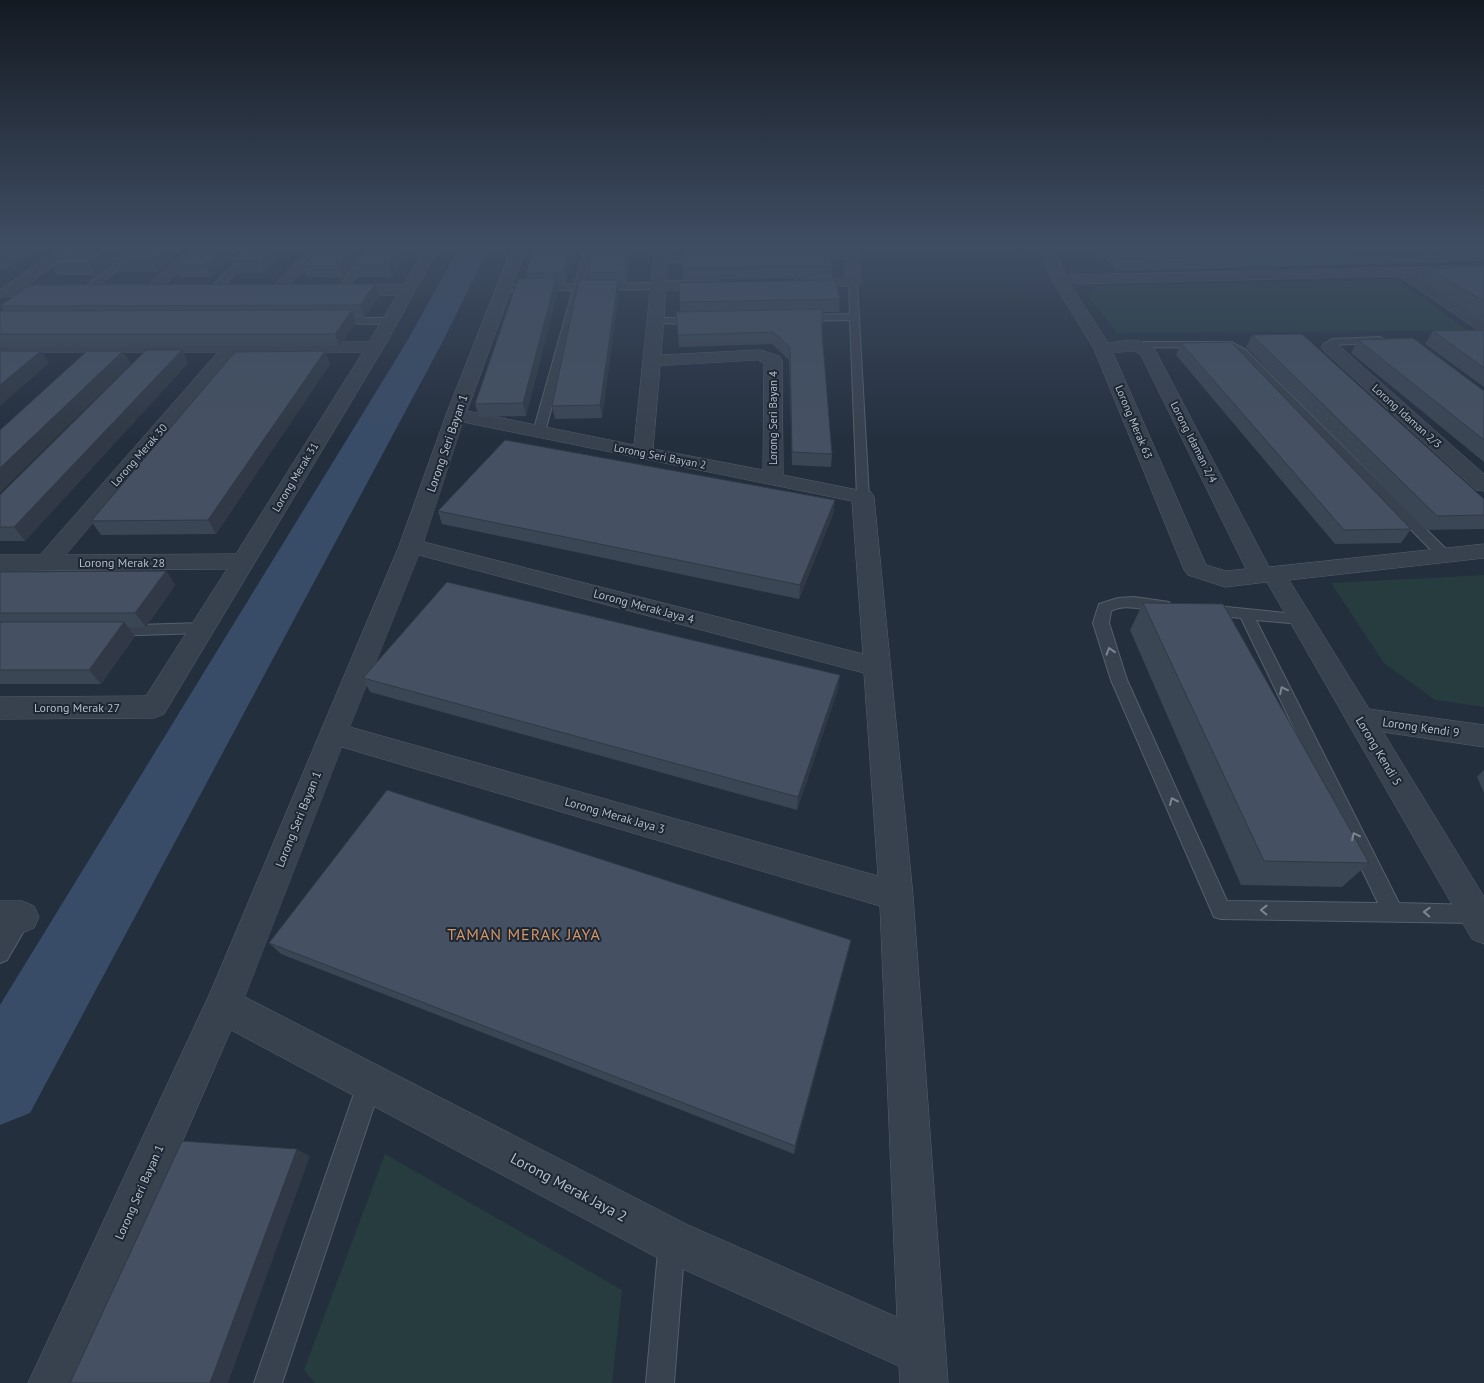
<svg xmlns="http://www.w3.org/2000/svg" width="1484" height="1383" viewBox="0 0 1484 1383" font-family="'PT Sans',sans-serif">
	<style>
		.green { fill: #263c3f }
		.lines { fill: none; stroke-linecap: round; stroke-linejoin: round }
		.river { fill: #394c67; fill-rule: evenodd }
		.service-casing { stroke: #565f6c; stroke-width: 2 }
		.minor-casing { stroke: #565f6c; stroke-width: 1 }
		.service { fill: #38414e; fill-rule: evenodd }
		.minor { fill: #38414e; fill-rule: evenodd }
		.wall { fill: #3b4654 }
		.shaded-wall { fill: #303945 }
		.building { fill: #455162; stroke: #303945 }
		.oneway { stroke: #7c8592 }
		.labels { text-anchor: middle; dominant-baseline: central; stroke-width: 4; stroke-linejoin: round; paint-order: stroke }
		.far-street-label { font-size: 11px; fill: #b4bcc9; stroke: #1d2633 }
		.street-label { font-size: 12px; fill: #b4bcc9; stroke: #1d2633 }
		.near-street-label { font-size: 15px; fill: #b4bcc9; stroke: #1d2633 }
		.near-neighbourhood-label { font-size: 16px; letter-spacing: 1px; fill: #d59563; stroke: #1d2633 }
	</style>
	<rect width="100%" height="100%" fill="#242f3e"/>
	<g class="green">
		<path d="M1398 280 1468 331 1117 333 1087 295 1097 286Z"/>
		<path d="M1484 575V707L1435 700 1384 663 1331 583Z"/>
		<path d="M385 1154 622 1290 612 1383H315L304 1370Z"/>
	</g>
	<g class="lines">
		<path class="river" d="M460 246H490L442 343 30 1113 0 1125V1005L406 343Z"/>
		<g class="service-casing">
			<g id="service">
				<path d="M138 246H147L88 293H82V289Z"/>
				<path d="M254 246H263L216 292H210V288Z"/>
				<path d="M371 246H379L344 292H338V288Z"/>
				<path d="M586 246H594L584 284 658 283 662 286 658 289 583 290 545 432 539 435 535 434 533 432 573 290 504 291 499 288 504 285 575 284Z"/>
				<path d="M1044 246 1124 247 1128 250 1124 253 1047 250H1044Z"/>
				<path d="M853 252 856 253V257L808 260 804 257 808 254Z"/>
				<path d="M661 257H704L708 260 704 263 658 262 657 260Z"/>
				<path d="M853 280 857 283 869 497 863 501 857 497 850 320 801 321 796 318 801 315 850 314 849 283Z"/>
				<path d="M335 318H389L394 321 389 324 332 323V319Z"/>
				<path d="M655 318H697L702 321 697 324 652 323V319Z"/>
				<path d="M1380 337 1385 340 1384 342 1335 345 1334 349H1326L1324 345 1332 339Z"/>
				<path d="M1139 342H1231L1246 350 1448 551 1450 554 1448 557H1438L1238 354 1229 348 1135 347V343Z"/>
				<path d="M1134 597 1169 602 1171 606 1169 610C1150 615 1130 601 1111 611L1109 623 1127 680 1227 901 1378 903 1241 618 1201 614 1199 610 1201 606 1206 605 1306 615 1308 619 1306 623 1301 624 1256 620 1399 903 1475 905 1482 907 1484 912 1482 921 1475 923 1221 919 1214 917 1111 680 1093 623 1099 604 1118 598Z"/>
				<path d="M201 623 206 624 209 628 206 632 201 633 107 636 102 635 99 631 102 627 107 626Z"/>
				<path d="M22 908 29 910 32 917 7 960 0 963V934L15 910Z"/>
				<path d="M370 1070 378 1074 382 1082 282 1383H254L358 1082 362 1074Z"/>
				<path d="M672 1228 681 1232 685 1241 674 1383H646L659 1241 663 1232Z"/>
			</g>
		</g>
		<g class="minor-casing">
			<g id="minor">
				<path d="M20 246H37L5 269 0 270V259Z"/>
				<path d="M64 246H80L26 286 62 288 65 291 62 294 0 297V290Z"/>
				<path d="M193 246H209L154 294H144L141 291 144 288Z"/>
				<path d="M312 246H327L282 293H272L269 290 272 287Z"/>
				<path d="M426 246H440L384 347 164 714 154 718 0 719V697L146 696 227 569 0 571V555H40L218 352H0V342H369L397 295H340L335 293 332 290 335 287 340 285H403ZM237 352H363L236 554 66 555Z"/>
				<path d="M513 246H527L467 411 634 445 655 246H669L666 281 717 280 722 282 725 285 722 288 717 290H666L661 355 760 350 779 356 782 360 783 475 863 491 871 492 874 497 913 896 948 1383H900L899 1366 656 1257 231 1030 77 1383H28L210 993 399 546 446 415ZM758 360 764 363 763 470 653 449 660 366ZM463 422 852 501 863 654 424 542ZM419 555 864 673 878 876 350 727ZM342 747 880 906 897 1317 688 1225 245 997Z"/>
				<path d="M845 246H859L861 283 858 286 792 287 789 284 792 281 797 279H845Z"/>
				<path d="M1039 246H1053L1066 275 1484 266V274L1418 276 1484 320V332L1478 330 1399 276 1070 284 1108 343C1127 341 1138 336 1154 348L1269 567 1484 544V558L1289 580 1369 709 1484 725V747L1383 732 1484 897V944L1472 939 1267 582 1225 587 1188 575 1184 570 1094 349 1052 280ZM1135 351 1141 355 1246 569 1226 571 1206 565 1113 353Z"/>
				<path d="M1330 342 1336 343 1484 474V491L1476 490 1324 351 1321 347 1324 343Z"/>
				<path d="M0 901H22L34 906 39 917 34 928 22 933H0Z"/>
			</g>
		</g>
		<use href="#service" class="service"/>
		<use href="#minor" class="minor"/>
	</g>
	<g class="wall">
		<path d="M74 246H187L157 272H119L113 261 95 275H57L50 263Z"/>
		<path d="M197 246H243L210 277H180L175 265Z"/>
		<path d="M247 246H291L265 273H236L231 261Z"/>
		<path d="M415 246 392 277H357L353 266 343 278 307 277 303 266Z"/>
		<path d="M575 246 566 284H557L558 290 526 416 479 417 475 404 527 279 526 273Z"/>
		<path d="M631 246 627 284H618L619 292 602 418 555 419 552 406 589 280 588 273Z"/>
		<path d="M682 246H826L825 249 833 266 832 278 683 280Z"/>
		<path d="M1086 246H1484V261L1117 271 1101 255 1103 247 1087 248Z"/>
		<path d="M1484 266V319L1422 280 1429 269Z"/>
		<path d="M379 296 364 318H354L356 322 339 346 0 347V311H3L0 306Z"/>
		<path d="M840 299 839 312H822V333L832 454 831 467 792 465 789 360 772 344 679 347 676 312H680V302Z"/>
		<path d="M1484 330V387L1425 344 1433 331Z"/>
		<path d="M1252 335 1484 499V529L1426 530 1246 347Z"/>
		<path d="M1358 340 1484 391V462L1351 353Z"/>
		<path d="M1181 343 1411 529 1401 543 1335 544 1176 355Z"/>
		<path d="M325 351 330 364 216 534 101 535 91 521Z"/>
		<path d="M188 363 25 541H0V495Z"/>
		<path d="M835 500 833 514 799 599 442 524 438 511Z"/>
		<path d="M166 571 175 585 146 627H128L135 636 101 684H0V572Z"/>
		<path d="M1143 603 1369 863 1342 887 1241 885 1130 630Z"/>
		<path d="M840 675 838 689 797 810 370 692 363 678Z"/>
		<path d="M1484 770V793L1477 777Z"/>
		<path d="M851 940 794 1154 281 954 269 943Z"/>
	</g>
	<g class="shaded-wall">
		<path d="M0 246H17L0 258Z"/>
		<path d="M111 246H132L95 275 89 263Z"/>
		<path d="M168 246H187L157 272 151 260Z"/>
		<path d="M226 246H243L210 277 205 265Z"/>
		<path d="M275 246H291L265 273 261 261Z"/>
		<path d="M356 246H369L343 278 339 266Z"/>
		<path d="M403 246H415L392 277 388 265Z"/>
		<path d="M571 246H575L566 284 564 272Z"/>
		<path d="M629 246H631L627 284 625 272Z"/>
		<path d="M556 278 558 290 526 416 523 403Z"/>
		<path d="M618 280 619 292 602 418 600 405Z"/>
		<path d="M375 284 379 296 364 318 360 305Z"/>
		<path d="M352 310 356 322 339 346 335 334Z"/>
		<path d="M182 350 188 363 25 541 14 527Z"/>
		<path d="M41 351 49 363 0 406V385Z"/>
		<path d="M123 351 131 364 0 493V468Z"/>
		<path d="M325 351 330 364 216 534 208 520Z"/>
		<path d="M835 500 833 514 799 599 800 585Z"/>
		<path d="M166 571 175 585 146 627 135 613Z"/>
		<path d="M124 622 135 636 101 684 89 670Z"/>
		<path d="M840 675 838 689 797 810 798 797Z"/>
		<path d="M851 940 849 951 794 1154 795 1146Z"/>
		<path d="M297 1149 310 1156 228 1383H210Z"/>
	</g>
	<g class="building">
		<path d="M74 246H111L89 263H50Z"/>
		<path d="M131 246H168L151 260 112 261Z"/>
		<path d="M197 246H226L205 265H175Z"/>
		<path d="M247 246H275L261 261H231Z"/>
		<path d="M321 246H356L339 266H303Z"/>
		<path d="M368 246H403L388 265H353Z"/>
		<path d="M535 246H571L564 272 526 273Z"/>
		<path d="M593 246H629L625 272 588 273Z"/>
		<path d="M682 246H716L682 247Z"/>
		<path d="M1108 246H1484V250L1120 259Z"/>
		<path d="M827 249 833 266 682 268V252Z"/>
		<path d="M1484 266V301L1429 269Z"/>
		<path d="M556 278 523 403 475 404 518 279Z"/>
		<path d="M579 280H618L600 405 552 406Z"/>
		<path d="M835 280 840 299 680 302 679 283Z"/>
		<path d="M375 284 360 305 0 306 30 285Z"/>
		<path d="M822 309V333L832 454 792 452 790 347 773 332 678 335 676 312Z"/>
		<path d="M352 310 335 334H0V311Z"/>
		<path d="M1484 330V368L1433 331Z"/>
		<path d="M1302 334 1484 499V515L1437 516 1252 335Z"/>
		<path d="M1413 338 1484 391V440L1358 340Z"/>
		<path d="M1231 342 1411 529 1344 530 1181 343Z"/>
		<path d="M146 350H182L14 527H0V495Z"/>
		<path d="M0 351H41L0 385Z"/>
		<path d="M87 351H123L0 468V430Z"/>
		<path d="M325 351 208 520 91 521 235 352Z"/>
		<path d="M505 440 835 500 800 585 438 511Z"/>
		<path d="M166 571 135 613H0V572Z"/>
		<path d="M447 582 840 675 798 797 363 678Z"/>
		<path d="M1143 603 1223 604 1369 863 1264 861Z"/>
		<path d="M0 622H124L89 670H0Z"/>
		<path d="M387 790 851 940 795 1146 269 943Z"/>
		<path d="M182 1141 297 1149 210 1383H70Z"/>
	</g>
	<defs><path id="oneway-chevron" d="M-2-3.5L2.5 0L-2 3.5" fill="none" stroke-width="1.6" stroke-linecap="round" stroke-linejoin="round" transform="scale(1.25)"/></defs>
	<g class="oneway">
		<use href="#oneway-chevron" transform="translate(1110 651) rotate(-107)"/>
		<use href="#oneway-chevron" transform="translate(1283 690) rotate(-116)"/>
		<use href="#oneway-chevron" transform="translate(1173 801) rotate(-114)"/>
		<use href="#oneway-chevron" transform="translate(1355 836) rotate(-116)"/>
		<use href="#oneway-chevron" transform="translate(1264 910) rotate(-179)"/>
		<use href="#oneway-chevron" transform="translate(1427 912) rotate(-178)"/>
	</g>
	<linearGradient id="sky" x2="0" y2="1"><stop stop-color="#141a22"/><stop offset="0.56" stop-color="#3f4d63"/><stop offset="1" stop-color="#3f4d63" stop-opacity="0"/></linearGradient>
	<rect width="1484" height="440" fill="url(#sky)"/>
	<g class="labels">
		<g class="far-street-label">
			<text transform="translate(1407 416) rotate(42)">Lorong Idaman 2/3</text>
			<text transform="translate(773 418) rotate(-90)">Lorong Seri Bayan 4</text>
			<text transform="translate(1134 422) rotate(67)">Lorong Merak 63</text>
			<text transform="translate(1194 442) rotate(63)">Lorong Idaman 2/4</text>
			<text transform="translate(139 455) rotate(-49)">Lorong Merak 30</text>
			<text transform="translate(660 456) rotate(11)">Lorong Seri Bayan 2</text>
			<text transform="translate(295 477) rotate(-59)">Lorong Merak 31</text>
		</g>
		<g class="street-label">
			<text transform="translate(447 443) rotate(-71)">Lorong Seri Bayan 1</text>
			<text x="122" y="562">Lorong Merak 28</text>
			<text transform="translate(644 606) rotate(15)">Lorong Merak Jaya 4</text>
			<text x="77" y="707">Lorong Merak 27</text>
			<text transform="translate(1421 727) rotate(8)">Lorong Kendi 9</text>
			<text transform="translate(1379 751) rotate(59)">Lorong Kendi 5</text>
			<text transform="translate(615 815) rotate(16)">Lorong Merak Jaya 3</text>
			<text transform="translate(298 819) rotate(-68)">Lorong Seri Bayan 1</text>
			<text transform="translate(139 1192) rotate(-66)">Lorong Seri Bayan 1</text>
		</g>
		<g class="near-street-label">
			<text transform="translate(569 1187) rotate(28)">Lorong Merak Jaya 2</text>
		</g>
		<g class="near-neighbourhood-label">
			<text x="524" y="934">TAMAN MERAK JAYA</text>
		</g>
	</g>
</svg>
